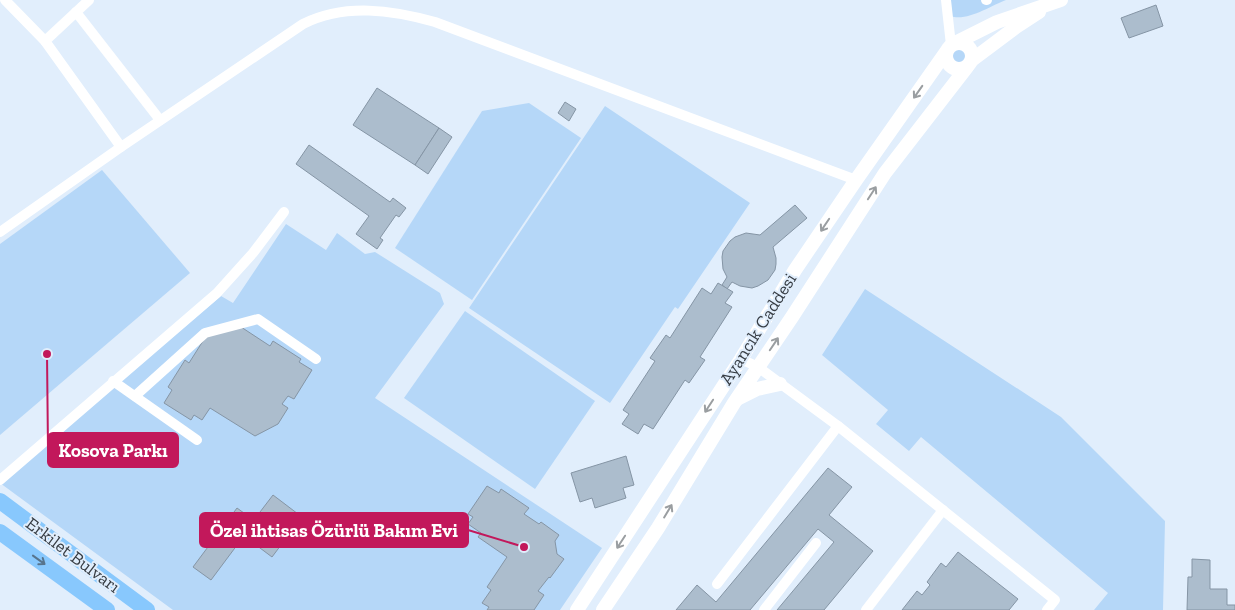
<svg xmlns="http://www.w3.org/2000/svg" width="1235" height="610" viewBox="0 0 1235 610" font-family="'Zilla Slab',serif">
	<style>
		.green { fill: #b5d7f8 }
		.building { fill: #acbdcd; stroke: #8595a5 }
		.lines { fill: none; stroke-linecap: round; stroke-linejoin: round }
		.street { stroke: #fff; stroke-width: 10 }
		.secondary { stroke: #fff; stroke-width: 14 }
		.primary { stroke: #88c8fd; stroke-width: 16 }
		.oneway { stroke: #9a9ea1 }
		.oneway2 { stroke: #57748d }
		.labels { text-anchor: middle; dominant-baseline: central; stroke-width: 4; stroke-linejoin: round; paint-order: stroke }
		.street-label { font-size: 18px; fill: #363c43; stroke: #e1eefc }
		.leader { fill: none; stroke: #c2185b; stroke-width: 2 }
		.callout-dot { fill: #c2185b; stroke: #e1eefc; stroke-width: 2 }
		.callout { fill: #c2185b; stroke: #c2185b; stroke-width: 2 }
		.callout-label { font-size: 19px; text-anchor: middle; font-weight: bold; fill: #fff }
	</style>
	<rect width="100%" height="100%" fill="#e1eefc"/>
	<g class="green">
		<path d="M944 0H1006C990 6 967 22 950 16Z"/>
		<circle cx="959" cy="56" r="7"/>
		<path d="M529 103 581 138 472 300 395 248 482 111Z"/>
		<path d="M605 106 750 203 678 309 675 307 610 403 469 308Z"/>
		<path d="M102 170 190 273 0 435V244Z"/>
		<path d="M286 224 326 250 337 233 365 254 375 252 440 293 444 304 375 398 602 548 560 610H173L0 483 221 296 233 303Z"/>
		<path d="M865 289 1061 417 1165 521 1163 610H1094L1108 593 921 437 909 451 876 424 888 410 822 355Z"/>
		<path d="M465 311 595 401 535 489 404 398Z"/>
	</g>
	<g class="building">
		<path d="M1156 5 1163 26 1129 38 1121 18Z"/>
		<path d="M377 88 439 128 415 165 353 125Z"/>
		<path d="M565 102 576 109 569 121 558 113Z"/>
		<path d="M439 128 452 137 428 174 415 165Z"/>
		<path d="M309 145 390 202 393 198 406 208 399 217 396 215 380 238 383 240 377 249 356 234 369 216 296 164Z"/>
		<path d="M795 205 807 218 773 247 776 258V264L775 270 768 280 758 286 752 288 740 286 732 282 727 289 722 285 727 277 723 269 722 257 723 251 730 241 735 237 746 233 760 235Z"/>
		<path d="M718 283 733 292 725 303 732 307 700 357 705 360 689 383 685 380 653 429 644 424 638 434 622 424 629 414 623 410 655 361 650 358 666 335 670 338 702 288 711 294Z"/>
		<path d="M238 325 270 346 273 341 301 359 299 362 312 370 294 399 288 396 282 404 288 408 278 424 255 436 210 408 202 420 194 415 191 420 164 403 172 390 168 387 185 360 189 363 208 333Z"/>
		<path d="M626 456 634 485 623 488 626 498 595 508 592 498 580 502 571 473Z"/>
		<path d="M828 468 852 487 829 515 873 551 824 610H777L834 542 818 529 750 610H676L697 585 716 602Z"/>
		<path d="M487 486 499 493 501 489 529 508 524 514 539 524 541 522 559 535 555 541 557 554 564 559 550 578 549 577 538 591 544 595 534 610H487L489 607 482 603 491 590 487 587 507 557 478 537 481 533 468 524 473 517 468 514Z"/>
		<path d="M273 495 302 517 272 557 256 545 262 538 258 535 261 530 259 528 263 522 259 519 263 515 260 512Z"/>
		<path d="M237 508 255 521 211 580 193 567Z"/>
		<path d="M958 552 1018 599 1009 610H902L917 591 922 595 930 585 927 582 941 563 946 567Z"/>
		<path d="M1192 559 1210 560V589H1227V605H1235V610H1187L1188 577H1192Z"/>
	</g>
	<g class="lines">
		<g class="street">
			<path d="M5 0 45 41 121 147"/>
			<path d="M946 0 951 45"/>
			<path d="M986 0H987"/>
			<path d="M76 12 160 120"/>
			<path d="M45 41 89 0"/>
			<path d="M0 232 121 147 303 24C345 3 392 10 435 22L856 180"/>
			<path d="M741 359 758 367 838 426 1055 600 1047 610"/>
			<path d="M113 381 197 440"/>
			<path d="M135 396 205 333 258 319 316 359"/>
			<path d="M0 480 217 293 253 253 284 212"/>
			<path d="M717 584 838 426"/>
			<path d="M764 610 816 543"/>
			<path d="M866 610 943 510"/>
		</g>
		<g class="secondary">
			<circle cx="959" cy="56" r="13"/>
			<path d="M955 43 997 22 1061 0"/>
			<path d="M972 60 1016 27 1039 12"/>
			<path d="M737 399 757 389 780 384"/>
			<path d="M577 610 741 359 795 270 856 180 946 52"/>
			<path d="M603 610 658 528 734 403 792 317 885 173 967 67"/>
		</g>
		<g class="primary">
			<path d="M0 501 147 610"/>
			<path d="M0 532 107 610"/>
		</g>
	</g>
	<defs><path id="oneway-shaft" d="M-6 0H5M1.5-3L5.5 0L1.5 3" fill="none" stroke-width="1.6" stroke-linecap="round" stroke-linejoin="round" transform="scale(1.25)"/></defs>
	<g class="oneway">
		<use href="#oneway-shaft" transform="translate(918 92) rotate(125)"/>
		<use href="#oneway-shaft" transform="translate(872 193) rotate(-57)"/>
		<use href="#oneway-shaft" transform="translate(825 225) rotate(124)"/>
		<use href="#oneway-shaft" transform="translate(774 344) rotate(-56)"/>
		<use href="#oneway-shaft" transform="translate(709 406) rotate(123)"/>
		<use href="#oneway-shaft" transform="translate(668 511) rotate(-59)"/>
		<use href="#oneway-shaft" transform="translate(621 542) rotate(123)"/>
	</g>
	<use class="oneway2" href="#oneway-shaft" transform="translate(39 560) rotate(36)"/>
	<g class="labels">
		<g class="street-label">
			<text transform="translate(758 329) rotate(-58)">Ayancık Caddesi</text>
			<text transform="translate(73 555) rotate(37)">Erkilet Bulvarı</text>
		</g>
	</g>
	<path class="leader" d="M47 354L48 450M524 547L468 530"/>
	<g class="callout-dot">
		<circle cx="47" cy="354" r="5"/>
		<circle cx="524" cy="547" r="5"/>
	</g>
	<g class="callout">
		<rect x="48" y="433" width="130" height="34" rx="5"/>
		<rect x="200" y="513" width="268" height="34" rx="5"/>
	</g>
	<g class="callout-label">
		<text x="113" y="457">Kosova Parkı</text>
		<text x="334" y="537">Özel ihtisas Özürlü Bakım Evi</text>
	</g>
</svg>
